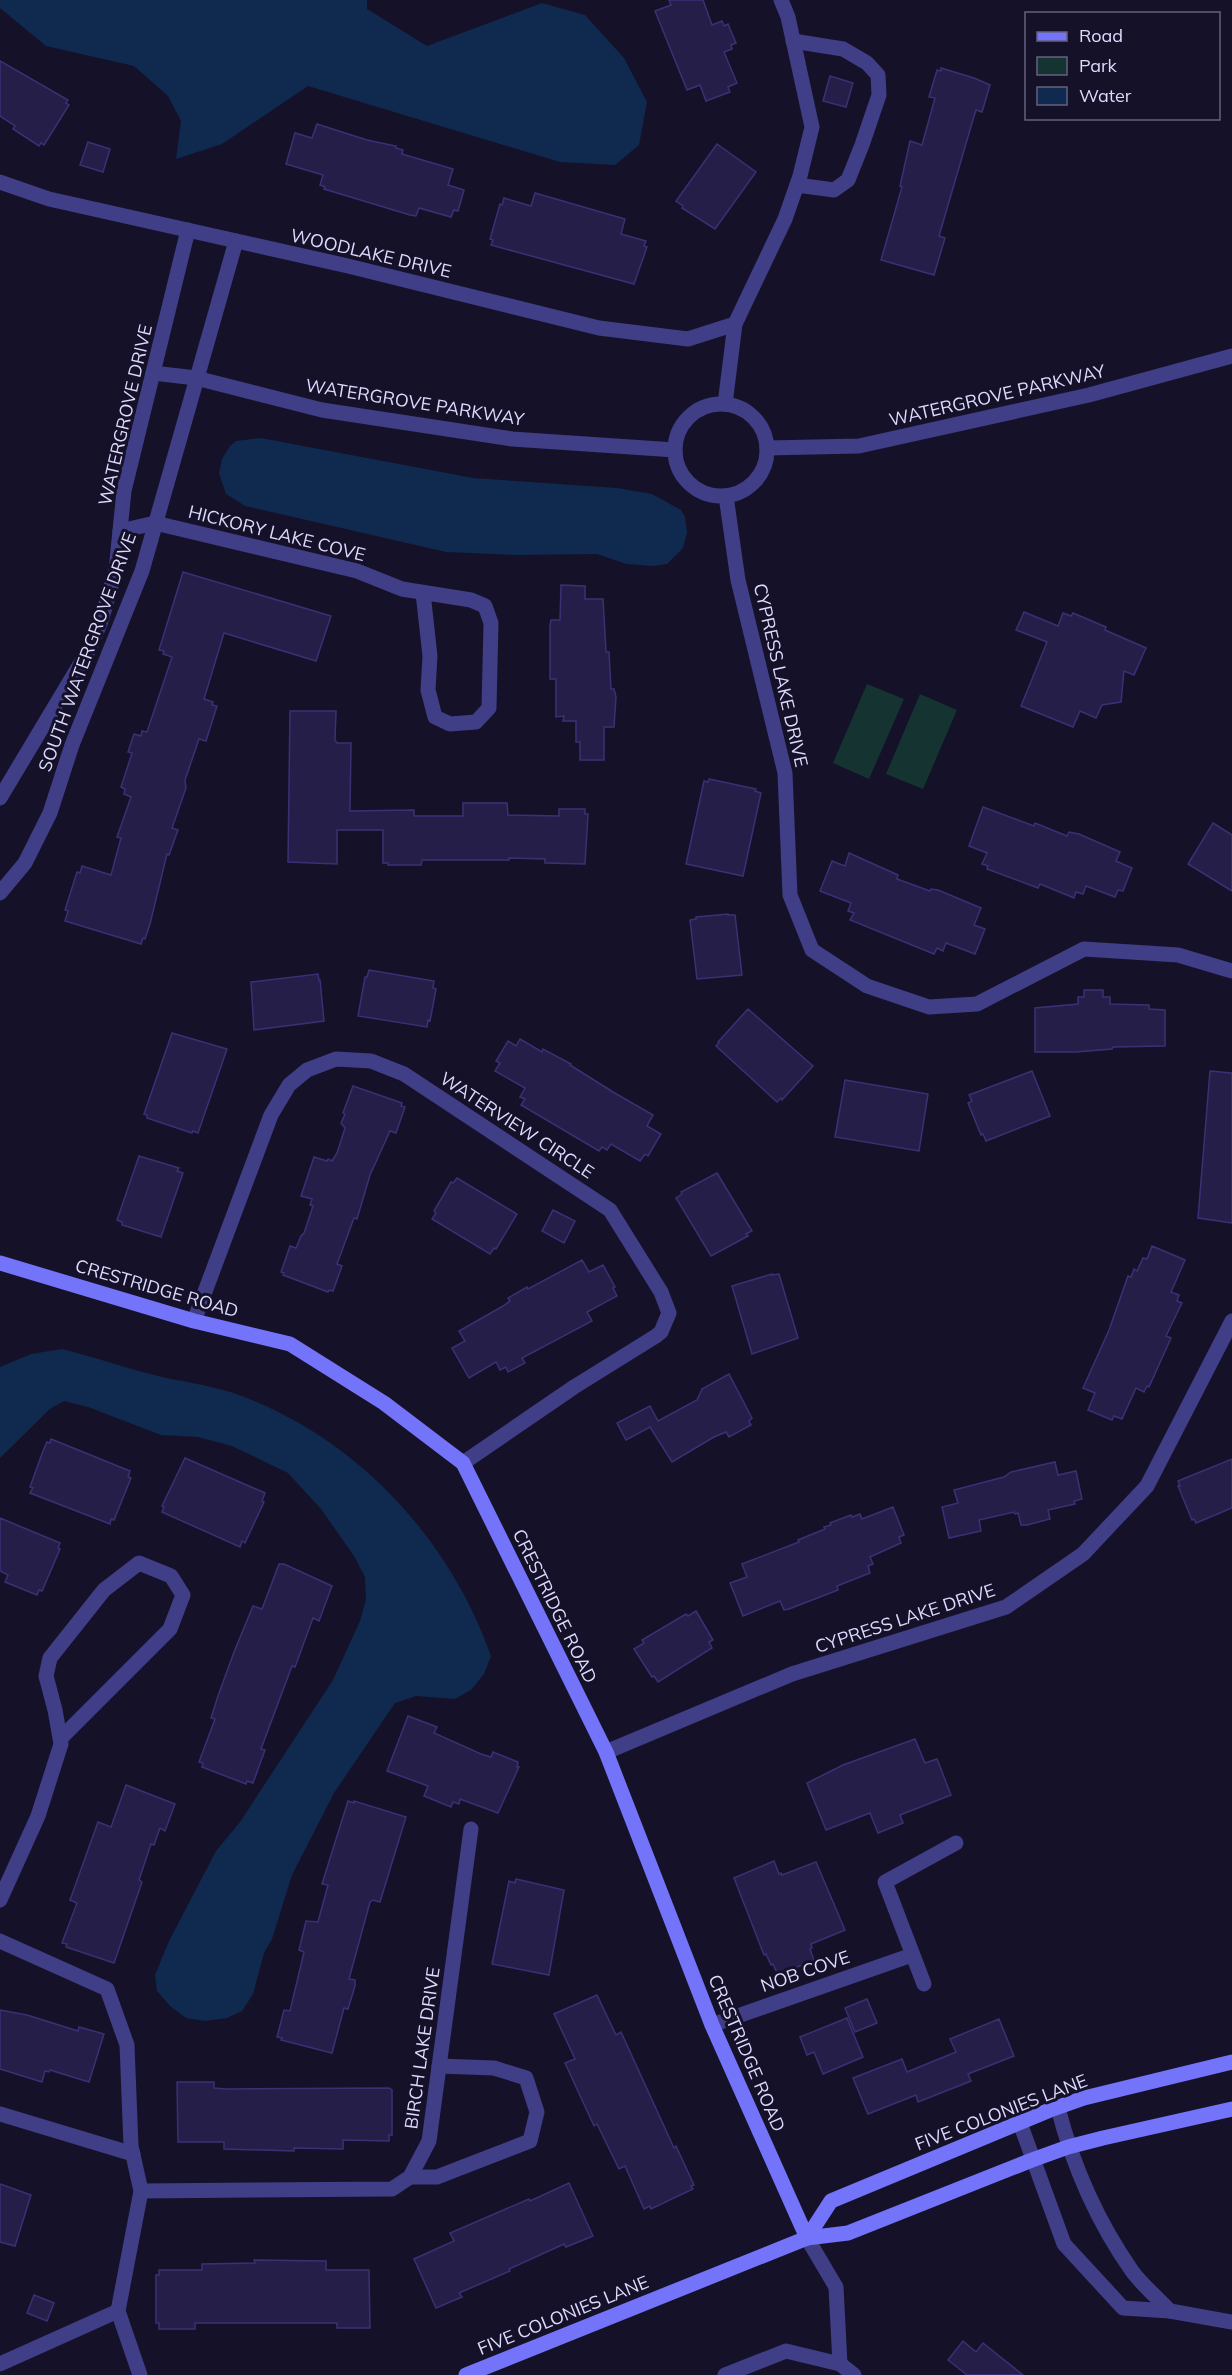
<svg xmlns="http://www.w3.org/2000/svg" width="1232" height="2375" viewBox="0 0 1232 2375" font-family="Mulish,sans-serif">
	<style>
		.green { fill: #143331 }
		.water { fill: #10294e }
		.building { fill: #251e49; stroke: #3c3075; stroke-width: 1.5 }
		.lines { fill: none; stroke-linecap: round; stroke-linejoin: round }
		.street { stroke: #3f3e86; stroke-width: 15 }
		.secondary { stroke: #7474fb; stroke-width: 15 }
		.labels { text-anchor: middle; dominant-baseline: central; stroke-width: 6; stroke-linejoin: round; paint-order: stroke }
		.street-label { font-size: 18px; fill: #dddafe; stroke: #151129 }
	</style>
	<rect width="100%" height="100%" fill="#151129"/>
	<g class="green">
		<path d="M867 684 904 699 869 779 833 763Z"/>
		<path d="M920 694 957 710 923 789 886 774Z"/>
	</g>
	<g class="water">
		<path d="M0 0H367V9L427 46 542 3 585 15 624 58 647 102 639 145 615 165 560 162 308 86 222 144 176 159 181 121 168 96 134 66 46 46 0 8Z"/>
		<path d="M261 438 473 478 617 488 652 494 681 510 685 517 687 533 683 548 667 564 653 566 627 564 597 554 516 555 446 552 245 506 226 494 219 473 222 459 230 446 236 441Z"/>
		<path d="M62 1349C95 1357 128 1369 162 1377 189 1383 216 1386 242 1396 358 1440 450 1539 491 1656L484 1674 471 1690 455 1699 416 1696 395 1703 334 1793 292 1875 272 1939 264 1953 253 1994 242 2011 227 2018 205 2021 186 2018 170 2006 157 1991 155 1975 169 1941 216 1851 240 1822 333 1680 360 1621 366 1599 365 1577 354 1556 321 1509 288 1473 232 1446 198 1437 161 1435 88 1407 64 1401 50 1409 0 1458V1367L31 1354Z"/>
	</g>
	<g class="building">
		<path d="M669 0H703L712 25 722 21 724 26 728 24 736 43 731 45 732 49 724 52 737 83 728 87 730 92 706 101 700 85 687 90 655 11 671 5Z"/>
		<path d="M0 61 68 100 66 103 69 105 44 145 41 143 39 146 13 129 15 126 0 116Z"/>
		<path d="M941 68 974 78 990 85 982 112 976 110 972 123 939 236 945 238 934 275 881 260 902 187 900 186 910 141 922 145 935 98 929 97 937 70 941 71Z"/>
		<path d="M830 76 853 83 846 107 823 101Z"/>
		<path d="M317 124 367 140 396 146V148L403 150 402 154 453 169 448 185 464 190 458 211 454 210 451 217 419 208 416 216 410 215 324 189 325 187 320 185 323 175 286 164 295 133 312 138Z"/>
		<path d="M88 142 110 149 103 172 80 165Z"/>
		<path d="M717 144 756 172 715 229 682 208 683 206 676 201Z"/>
		<path d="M535 193 625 219 621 234 646 241 644 246 647 247 634 284 491 245 493 240 490 239 500 204 502 205 504 198 531 206Z"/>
		<path d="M183 572 331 616 316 661 224 633 204 699 213 702 212 705 217 706 206 741 199 739 185 780 186 788 172 828 178 830 169 855 167 854 150 924 145 939 143 938 141 944 65 921 68 911 65 910 77 872 80 873 82 866 111 875 121 838 117 837 131 797 124 794 125 789 121 787 132 753 128 752 134 734 141 736 142 731 147 732 172 657 163 654 164 651 159 650Z"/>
		<path d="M561 585 585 586V599H603L606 652H609L611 689H614L616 697 614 727H604V760H580V742H576V721H563L564 716 556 717V679H550V626L551 620H560Z"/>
		<path d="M1024 612 1058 626 1063 613 1071 616 1073 613 1106 627 1105 630 1146 648 1134 675 1124 671 1121 702 1102 705 1096 718 1080 711 1073 727 1021 706 1047 642 1016 630Z"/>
		<path d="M290 711H336L335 740 337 743H351L350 811 414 810V816H463V803H507L508 815 559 816V809H585V814H588L585 864 545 863V859L509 858V860H422L421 865H388V863H383V830H337V864L288 862Z"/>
		<path d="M709 779 756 789 755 791 761 793 743 876 686 864 704 781 708 782Z"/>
		<path d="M983 807 1034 826 1035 823 1067 836 1069 832 1079 834 1120 852 1116 861 1132 868 1123 891 1118 890 1115 897 1086 886 1083 894 1076 892 1074 898 1040 884 1038 888 987 869 988 866 982 864 987 853 969 846Z"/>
		<path d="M1213 823 1232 835V891L1188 864Z"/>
		<path d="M849 853 898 875 897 879 930 891 931 889 938 890 981 908 974 925 985 929 975 954 946 943 943 951 937 948 934 954 850 920 854 913 848 911 851 903 820 891 832 861 845 866Z"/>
		<path d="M728 914V915H735L742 975 697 979 690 920 696 919V917Z"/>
		<path d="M369 970 434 981 433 988 436 989 430 1021 428 1020 427 1027 358 1016 365 977H367Z"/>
		<path d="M318 974 319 980H320L324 1021 254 1030 251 982Z"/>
		<path d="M1084 990H1103V997H1110V1004L1149 1005V1009L1165 1010V1046L1113 1047 1112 1049 1076 1052H1035V1008L1078 1004V997H1084Z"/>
		<path d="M748 1009 813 1066 782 1100 781 1098 777 1102 716 1046 719 1043 718 1042Z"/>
		<path d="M172 1033 227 1049 198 1133 193 1131 192 1133 147 1118V1115L144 1114Z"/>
		<path d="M520 1039 542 1052 543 1049 571 1064 570 1065 613 1092 653 1115 647 1126 661 1134 648 1156 645 1154 640 1161 611 1144 607 1150 602 1147 599 1151 521 1105 525 1099 520 1097 525 1088 495 1071 500 1063 496 1061 508 1041 516 1046Z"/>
		<path d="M1032 1071 1050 1116 986 1141 983 1134 981 1135 968 1103 972 1101 969 1095Z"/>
		<path d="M1210 1071 1232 1073V1223L1198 1218Z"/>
		<path d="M845 1080 928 1094 919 1151 835 1137Z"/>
		<path d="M353 1086 402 1103 401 1106 405 1107 396 1133 390 1131 370 1175 357 1219 354 1218 337 1264 342 1266 333 1291 329 1290 328 1292 283 1275 284 1273 281 1272 290 1246 296 1248 301 1236 304 1233 313 1206 310 1205 312 1199 301 1196 314 1157 327 1161 328 1159 332 1161 337 1153 345 1128 341 1123 345 1114 343 1113Z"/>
		<path d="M139 1156 179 1168 177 1171 183 1173 161 1237 122 1225V1222L117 1220Z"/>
		<path d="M717 1173 752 1231 746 1234 748 1236 711 1256 676 1198 682 1194 681 1192Z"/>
		<path d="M457 1178 517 1214 496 1249 494 1248 490 1254 432 1219 436 1213 434 1211 451 1182 453 1183Z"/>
		<path d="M553 1210 575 1221 564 1243 542 1231Z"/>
		<path d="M1152 1246 1185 1260 1171 1292 1179 1295 1177 1301 1182 1303 1166 1336 1171 1338 1149 1387 1147 1386 1144 1392 1136 1388 1122 1419 1114 1416 1112 1420 1088 1410 1095 1393 1083 1388 1109 1330 1128 1276 1131 1277 1134 1269 1137 1271 1143 1258 1147 1259Z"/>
		<path d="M582 1260 589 1272 603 1265 615 1287 613 1288 617 1296 587 1312 592 1321 522 1358 525 1363 508 1372 506 1367 500 1370 496 1362 469 1378 452 1348 465 1341 459 1331 503 1306 510 1301 508 1298 527 1287 528 1289Z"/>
		<path d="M772 1274V1275L779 1274 798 1338 752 1354 732 1286Z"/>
		<path d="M729 1374 752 1418 749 1421 751 1425 729 1437 726 1432 714 1437 672 1462 650 1427 626 1440 617 1423 650 1406 658 1421 697 1400 702 1389Z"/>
		<path d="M51 1439 130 1471 128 1477 131 1478 114 1520 111 1519 110 1524 30 1493 33 1488 30 1487 43 1451 47 1442 50 1443Z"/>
		<path d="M185 1458 265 1493 262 1501 264 1502 245 1543 242 1541 240 1547 162 1512 164 1507 162 1506Z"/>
		<path d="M1232 1459V1508L1196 1523 1194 1519 1192 1520 1178 1486H1180L1178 1481Z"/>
		<path d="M1055 1462 1058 1475 1076 1471 1082 1499 1074 1501 1075 1504 1048 1510 1050 1519 1027 1525H1021L1018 1513 1015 1514 1014 1512 979 1520 981 1531 949 1538 942 1507 958 1503 954 1490 1004 1477 1011 1472Z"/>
		<path d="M893 1507 904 1535 899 1537 901 1543 870 1557 873 1564 868 1566 870 1573 837 1586 838 1590 789 1609 784 1610 780 1601 743 1616 730 1583 747 1577 742 1564 799 1542 798 1540 825 1529 824 1527 831 1525 830 1523 851 1515 852 1517 860 1514 862 1519Z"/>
		<path d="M0 1518 60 1543 58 1548 60 1549 42 1591 39 1590 37 1595 5 1582 8 1575 0 1571Z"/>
		<path d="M279 1564H284L332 1586 319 1621 313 1618 295 1667 292 1666 261 1749 265 1750 253 1783 247 1781 246 1784 202 1767 203 1763 199 1762 215 1719 211 1718 218 1696 234 1652 253 1606 262 1609Z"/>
		<path d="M696 1611 713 1640 709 1642 712 1648 658 1682 654 1676 652 1677 634 1649 644 1643 642 1640 686 1614 688 1616Z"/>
		<path d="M408 1716 437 1727 434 1733 481 1754 491 1757 493 1752 518 1762 517 1767H519L498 1813 460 1799 459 1804 453 1802 451 1807 424 1796 428 1786 387 1771Z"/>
		<path d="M915 1739 925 1763 937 1759 951 1795 900 1815 903 1823 878 1833 870 1813 826 1830 807 1783 843 1765Z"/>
		<path d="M126 1785 175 1804 165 1831 160 1828 154 1845 151 1844 139 1880 142 1882 114 1963 66 1947 67 1944 62 1943 77 1903 70 1900 98 1822 111 1827Z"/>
		<path d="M348 1801 354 1803V1801L406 1817 380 1902 373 1900 370 1902 349 1979 355 1980V1986L348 2009 344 2008 332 2053 281 2040 282 2038 277 2037 284 2010 290 2011 304 1952 299 1950 306 1921 318 1922 328 1885 322 1884Z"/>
		<path d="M774 1861 779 1874 781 1873 782 1875 816 1862 845 1930 811 1944 812 1948 810 1949 814 1960 778 1975 773 1964 771 1965 766 1954 764 1955 734 1878Z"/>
		<path d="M516 1879 564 1890 549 1975 492 1964 509 1881 515 1883Z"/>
		<path d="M597 1995 616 2035 621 2032 674 2148 676 2146 694 2185 691 2186 693 2189 651 2209 650 2206 644 2209 625 2166 619 2169 597 2124 594 2126 565 2063 575 2059 554 2014Z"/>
		<path d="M867 1999 877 2023 855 2032 845 2008Z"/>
		<path d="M0 2010 27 2015 78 2031 79 2027 104 2034 89 2082 50 2070 49 2072 45 2071 42 2082 0 2069Z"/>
		<path d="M847 2018 863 2057 823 2074 814 2052 807 2055 800 2037Z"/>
		<path d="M999 2019 1014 2056 968 2074 971 2081 918 2102 916 2095 868 2114 853 2078 902 2059 907 2072 956 2052 950 2039Z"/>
		<path d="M177 2082H214V2088L226 2089 389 2088 392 2090V2135H389V2141L343 2140V2149L294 2148V2151L224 2149V2142H178Z"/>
		<path d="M569 2183 593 2236 566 2247 564 2244 509 2269 510 2271 459 2293 462 2297 436 2308 414 2259 454 2241 450 2233 529 2199 530 2201Z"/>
		<path d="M0 2184 31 2195 15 2246 0 2242Z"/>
		<path d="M254 2260 326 2261V2270H369L370 2328H337V2323H195V2329H159V2323H156V2275H159V2270H202V2264L255 2263Z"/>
		<path d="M34 2295 54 2303 47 2321 27 2313Z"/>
		<path d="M963 2341 976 2352 983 2343 1023 2375H967L948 2360Z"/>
	</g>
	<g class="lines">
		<g class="street">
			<path d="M793 41 843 49 867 63 878 75 879 95 862 145 848 180 834 190 797 185"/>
			<path d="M0 182 49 199 348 266 599 328 688 339 735 324"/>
			<path d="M153 373 196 378 322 410 512 439 675 450"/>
			<path d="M725 404 735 324 785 219 800 176 812 127 788 17 781 0"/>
			<circle cx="721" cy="450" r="46"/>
			<path d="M767 448 859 446 1089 395 1232 356"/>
			<path d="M726 496 738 580 785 773 790 895 812 950 867 986 929 1007 977 1004 1084 949 1178 955 1232 971"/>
			<path d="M120 531 155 523 357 571 402 589 471 600 485 606 491 623 489 708 476 722 450 724 435 717 428 690 430 656 423 593"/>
			<path d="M0 798 88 651 100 624 116 570 124 491 188 230"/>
			<path d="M0 893 25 863 50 813 72 745 142 571 236 241"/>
			<path d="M194 1321 271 1115 289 1085 307 1070 336 1059 371 1061 404 1074 610 1210 661 1292 669 1313 661 1332 656 1336 574 1387 463 1463"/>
			<path d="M606 1752 792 1674 1006 1607 1083 1554 1147 1486 1232 1321"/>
			<path d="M0 1900 38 1816 61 1744 55 1710 46 1676 50 1658 104 1590 139 1563 171 1576 183 1595 170 1629 60 1739"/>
			<path d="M0 1941 107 1989 127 2045 131 2146 141 2191 118 2311 140 2375"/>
			<path d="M924 1984 885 1882 956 1843"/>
			<path d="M712 2025 912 1955"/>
			<path d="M0 2114 133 2154"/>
			<path d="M1020 2123 1064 2244 1123 2308 1170 2311C1158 2298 1142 2285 1132 2271 1097 2221 1073 2166 1058 2108"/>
			<path d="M410 2177H437L530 2141 537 2112 526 2078 494 2068 439 2066"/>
			<path d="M141 2191 392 2189 410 2177 429 2141 471 1829"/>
			<path d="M807 2238 836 2287 840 2364"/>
			<path d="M1170 2311 1232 2322"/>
			<path d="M0 2364 118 2311"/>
			<path d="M725 2375 786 2351 840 2364 854 2375"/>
		</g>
		<g class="secondary">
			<path d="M0 1263 194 1321 290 1344 384 1403 463 1463 606 1752 712 2025 807 2238"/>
			<path d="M807 2238 831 2201 1050 2110 1084 2098 1232 2062"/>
			<path d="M466 2375 807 2238 848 2233 1032 2160 1068 2147 1103 2138 1232 2109"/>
		</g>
	</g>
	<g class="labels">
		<g class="street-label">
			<text transform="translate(371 253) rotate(13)">WOODLAKE DRIVE</text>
			<text transform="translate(997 395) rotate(-13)">WATERGROVE PARKWAY</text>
			<text transform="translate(415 402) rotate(9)">WATERGROVE PARKWAY</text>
			<text transform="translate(125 415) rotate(-77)">WATERGROVE DRIVE</text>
			<text transform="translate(277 533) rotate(14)">HICKORY LAKE COVE</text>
			<text transform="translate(87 652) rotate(-70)">SOUTH WATERGROVE DRIVE</text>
			<text transform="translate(781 675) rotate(77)">CYPRESS LAKE DRIVE</text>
			<text transform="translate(517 1125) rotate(33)">WATERVIEW CIRCLE</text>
			<text transform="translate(157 1288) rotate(16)">CRESTRIDGE ROAD</text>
			<text transform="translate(555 1606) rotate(64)">CRESTRIDGE ROAD</text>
			<text transform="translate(905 1618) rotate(-18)">CYPRESS LAKE DRIVE</text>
			<text transform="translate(805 1971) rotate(-19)">NOB COVE</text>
			<text transform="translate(422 2048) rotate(-82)">BIRCH LAKE DRIVE</text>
			<text transform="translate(747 2053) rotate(67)">CRESTRIDGE ROAD</text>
			<text transform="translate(1001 2112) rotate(-21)">FIVE COLONIES LANE</text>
			<text transform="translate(563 2315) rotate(-22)">FIVE COLONIES LANE</text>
		</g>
	</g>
	<rect x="1025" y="12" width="195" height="108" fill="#151129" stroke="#65617e" stroke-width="1.5"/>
	<rect x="1037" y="32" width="30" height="9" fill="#7474fb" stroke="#65617e" stroke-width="1.5"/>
	<text x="1079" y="42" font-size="18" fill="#dddafe">Road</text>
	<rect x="1037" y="57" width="30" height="18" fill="#143331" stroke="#65617e" stroke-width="1.5"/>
	<text x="1079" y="72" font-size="18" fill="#dddafe">Park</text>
	<rect x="1037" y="87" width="30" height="18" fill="#10294e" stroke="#65617e" stroke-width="1.5"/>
	<text x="1079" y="102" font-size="18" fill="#dddafe">Water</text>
</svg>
